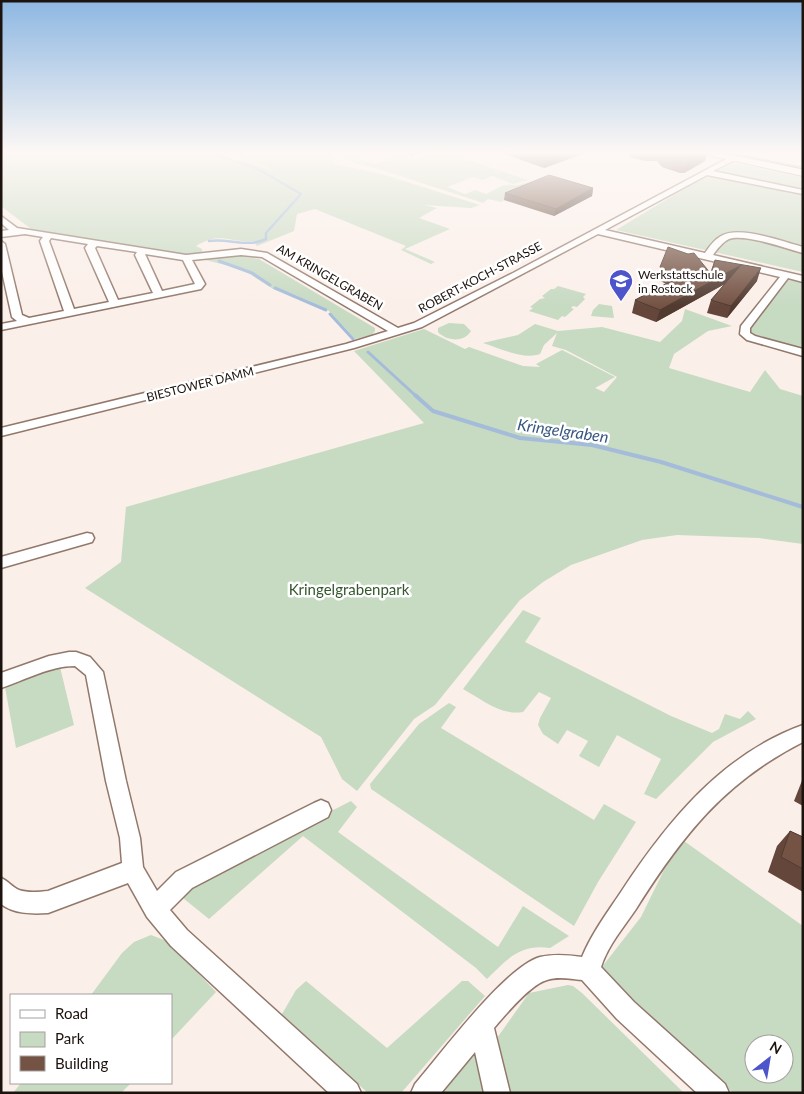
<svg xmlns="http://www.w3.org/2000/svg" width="804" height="1094" font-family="Lato,sans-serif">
<rect width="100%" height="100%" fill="#fbefe9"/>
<path fill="#c7dac2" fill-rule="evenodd" d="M1,153H210L234,160L245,161L283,174L229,153H329L335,156L334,164L382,174L480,205L471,208L424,205L437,208L419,218L450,229L405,249L435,262L431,264L401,250L406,246L315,209L297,214L294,231L257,246L253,241C228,243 222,231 196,246L202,249V254L191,255L31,229L1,206Z
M352,153H375L359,158L375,164L392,159L387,156L394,154L413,159L430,155H454L528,180L513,184L492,176L483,180L473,177L447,187L465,194L475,190L486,194L504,185H518L540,179L501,202L488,199L483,203L385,171L355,163L344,157Z
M734,163L803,177V191L716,172Z
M714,177L803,195V272L616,230L702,178Z
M232,255L259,259L375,328V331L372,335L355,339L327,309L293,294L273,289L242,269L205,260Z
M788,280L803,281V350L757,337L749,331Z
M558,286L586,294L583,297L585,299L577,307L573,306L571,308L574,309L565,317L562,316L558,320L529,311L533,308L530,307L540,299L545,298L542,296L551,289H554Z
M599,304L612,306L614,318L591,316L593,310Z
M685,309L732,326L708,331L674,354L669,368L750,392L765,370L780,389L803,396V544L759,538L677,535L642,540L571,565L543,582L520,600L435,705L414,719L357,791L342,779L321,737L85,588L121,562L126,507L424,423L354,351L424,329L465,349L469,347L523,366L540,367L536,364L562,350L615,377L595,388L604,392L617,377L566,350L552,346L557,333L544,345L540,354C523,360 499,348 483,343L518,335L535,324L558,331L602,327L660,342L682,321Z
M449,323L464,324L471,331C464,343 446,341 438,332V328Z
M523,610L541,618L525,642L671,716L712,733L719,729L725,714L740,719L748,711L756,719L713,742L656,799L644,794L661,759L617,735L599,767L579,756L588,741L567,730L558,744L543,734L538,725L540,718L551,698L539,692L523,712C501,716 481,699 463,689Z
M60,667L74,725L16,748L5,687Z
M449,703L456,707L441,728L594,820L604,804L636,822L598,882L574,926L371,789L370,784L419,724Z
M351,801L357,807L338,832L498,947L523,906L569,936L550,948C520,944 507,959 487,979L476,968L303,836L209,919L178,894L190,883Z
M684,841L803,926V1093H733L598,972L641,917L664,870ZM754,1044H784V1074H754Z
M151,935L172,943L179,953L216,992L171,1040V995H91L122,953L134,942Z
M306,981L387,1048L462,981H468L485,996L401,1093H368L282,1014L296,990Z
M568,985L573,986L582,993L684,1093H509L497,1038L529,993Z
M476,1051L488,1093H435Z
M21,1083H131L121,1093H13Z"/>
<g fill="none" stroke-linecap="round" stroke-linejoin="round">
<path stroke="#a4bcda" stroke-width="2.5" d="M209,241C229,238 247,248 266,239V233L301,194L258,169L212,153"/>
<path stroke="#a4bcda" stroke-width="3" d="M219,261L252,273L270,285
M275,288L326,310
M330,314L353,339
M368,352L416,396"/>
<path stroke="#a4bcda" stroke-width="4" d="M415,395L433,411L520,438L592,445L661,462L803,507"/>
<g stroke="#92786b" stroke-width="3">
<path id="minor" d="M732,156L736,158L735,160L713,171L803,190V194L707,175L605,230L705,253C709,247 714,240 721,236C740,225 783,242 803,247V253C787,249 744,233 729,239C723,242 717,249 713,255L803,276V282L788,278L750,328V333L755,336L803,349V356L747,340L740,334L741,326L780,277L598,234L422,327L354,348L1,436V428L346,344L388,331L262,257L241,255L192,260L205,284L201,289L1,330V324L17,321L12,317L1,267V241L5,244L22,315L29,318L64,311L40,241L43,237L25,234L1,237V231L9,230L1,223V216L17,228L186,255L241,249L267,253L398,328L414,323L513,273ZM51,238L88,244L85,248L109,302L74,309L49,241ZM97,246L137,252L135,255L153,293L118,300L95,248ZM145,254L183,260L195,284L162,291Z
M87,533L92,534L94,538L92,542L1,568V557Z
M69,652H76L90,657L103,672L126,781L140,838L143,867L157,891L176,872L314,803L321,800L328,803L331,810L328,817L192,888L170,910L187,930L357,1084L361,1093H329L171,946L147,917L128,883L48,913C32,914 14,914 1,904V878C8,881 12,887 19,890C27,893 39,892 48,891L122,863L120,838L106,781L86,675L75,666C50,666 25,680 1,688V673L49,656Z
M803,725V742C724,782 682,836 636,909C624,927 608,945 601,967L634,1002L725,1084L729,1093H697L617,1019L582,980C571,979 558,976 547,980C531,984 505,1015 494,1028L510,1093H484L475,1052L441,1093H411L415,1084C441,1054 505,967 540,957C554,954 568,955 582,957C592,933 607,913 621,892C667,822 722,754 803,725Z"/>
</g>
<g stroke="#92786b" stroke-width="2">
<path id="primary" d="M706,153H729L803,168V176L712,156Z"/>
</g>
<use href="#minor" fill="#fff" fill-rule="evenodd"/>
<use href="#primary" fill="#fff" fill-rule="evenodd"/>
<path stroke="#544a45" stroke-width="1" d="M726,153L803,169"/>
</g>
<path fill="#64473a" d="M405,153H422L412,156Z
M502,153H585L544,168Z
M627,153H707L705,161L684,173H680L662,167L657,161H645L630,157Z
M593,188L592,196L554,216L504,200L505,193Z
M715,260L757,281L727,318L707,313L711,300L725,284L656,322L632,313L635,300L666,284L657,279L660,267L710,273Z
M803,778V806L794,801Z
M790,831L803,837V892L768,872L777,846Z"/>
<path fill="#513a30" d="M413,153H422L412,156Z
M546,153H585L544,168Z
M689,153H707L705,161L684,173Z
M593,188L592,196L554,216L556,209Z
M741,265L737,277L656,322L660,310Z
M761,268L757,281L727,318L731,306Z"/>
<path fill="#745344" stroke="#513a30" d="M549,175L593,188L556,209L505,193Z
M668,247L688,254L694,253L711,274L715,260L761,268L731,306L711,300L741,265L660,310L635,300L679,277L660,267Z
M790,831L803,837V869L781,857Z"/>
<linearGradient id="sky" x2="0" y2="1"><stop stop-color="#8db7e2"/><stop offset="0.5" stop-color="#fdf8f5"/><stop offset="1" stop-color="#fdf8f5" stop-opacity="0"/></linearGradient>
<rect width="804" height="306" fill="url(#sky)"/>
<defs>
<g id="school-pin" transform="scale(1.25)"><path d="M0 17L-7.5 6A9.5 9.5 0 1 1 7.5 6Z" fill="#4e54ca" stroke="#fff"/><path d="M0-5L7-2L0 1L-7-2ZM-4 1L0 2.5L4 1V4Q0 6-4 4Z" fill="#fff"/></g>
</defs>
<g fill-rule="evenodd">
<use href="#school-pin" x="621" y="281"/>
</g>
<g text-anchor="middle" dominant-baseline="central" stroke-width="5" stroke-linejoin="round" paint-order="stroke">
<g font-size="12" fill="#1c120e" stroke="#fff" text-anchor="start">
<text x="638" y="274">Werkstattschule<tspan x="638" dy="14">in Rostock</tspan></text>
</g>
<g font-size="12" fill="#1c120e" stroke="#fff">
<text transform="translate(330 277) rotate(30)">AM KRINGELGRABEN</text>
<text transform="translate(480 277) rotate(-28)">ROBERT-KOCH-STRASSE</text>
<text transform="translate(200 384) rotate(-14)">BIESTOWER DAMM</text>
</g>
<g font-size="15" fill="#34572c" stroke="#fff">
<text x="349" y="589">Kringelgrabenpark</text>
</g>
<g font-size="16" font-style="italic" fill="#355781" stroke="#fff">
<text transform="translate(563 430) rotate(8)">Kringelgraben</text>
</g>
</g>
<rect width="804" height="1094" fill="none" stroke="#1c120e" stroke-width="5"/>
<rect x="10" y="994" width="162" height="90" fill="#ffffff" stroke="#a4a09f"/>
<rect x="20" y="1010" width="25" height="8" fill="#ffffff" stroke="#a4a09f"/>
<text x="55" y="1019" font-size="15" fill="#1c120e">Road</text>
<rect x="20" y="1032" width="25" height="15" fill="#c7dac2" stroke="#a4a09f"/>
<text x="55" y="1044" font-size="15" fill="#1c120e">Park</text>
<rect x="20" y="1056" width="25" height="15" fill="#745344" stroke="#a4a09f"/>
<text x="55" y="1069" font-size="15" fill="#1c120e">Building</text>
<g transform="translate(769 1059) rotate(31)"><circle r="24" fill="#ffffff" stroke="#a4a09f"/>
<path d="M0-4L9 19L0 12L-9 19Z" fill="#4e54ca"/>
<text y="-8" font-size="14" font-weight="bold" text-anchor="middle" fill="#1c120e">N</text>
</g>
</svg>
